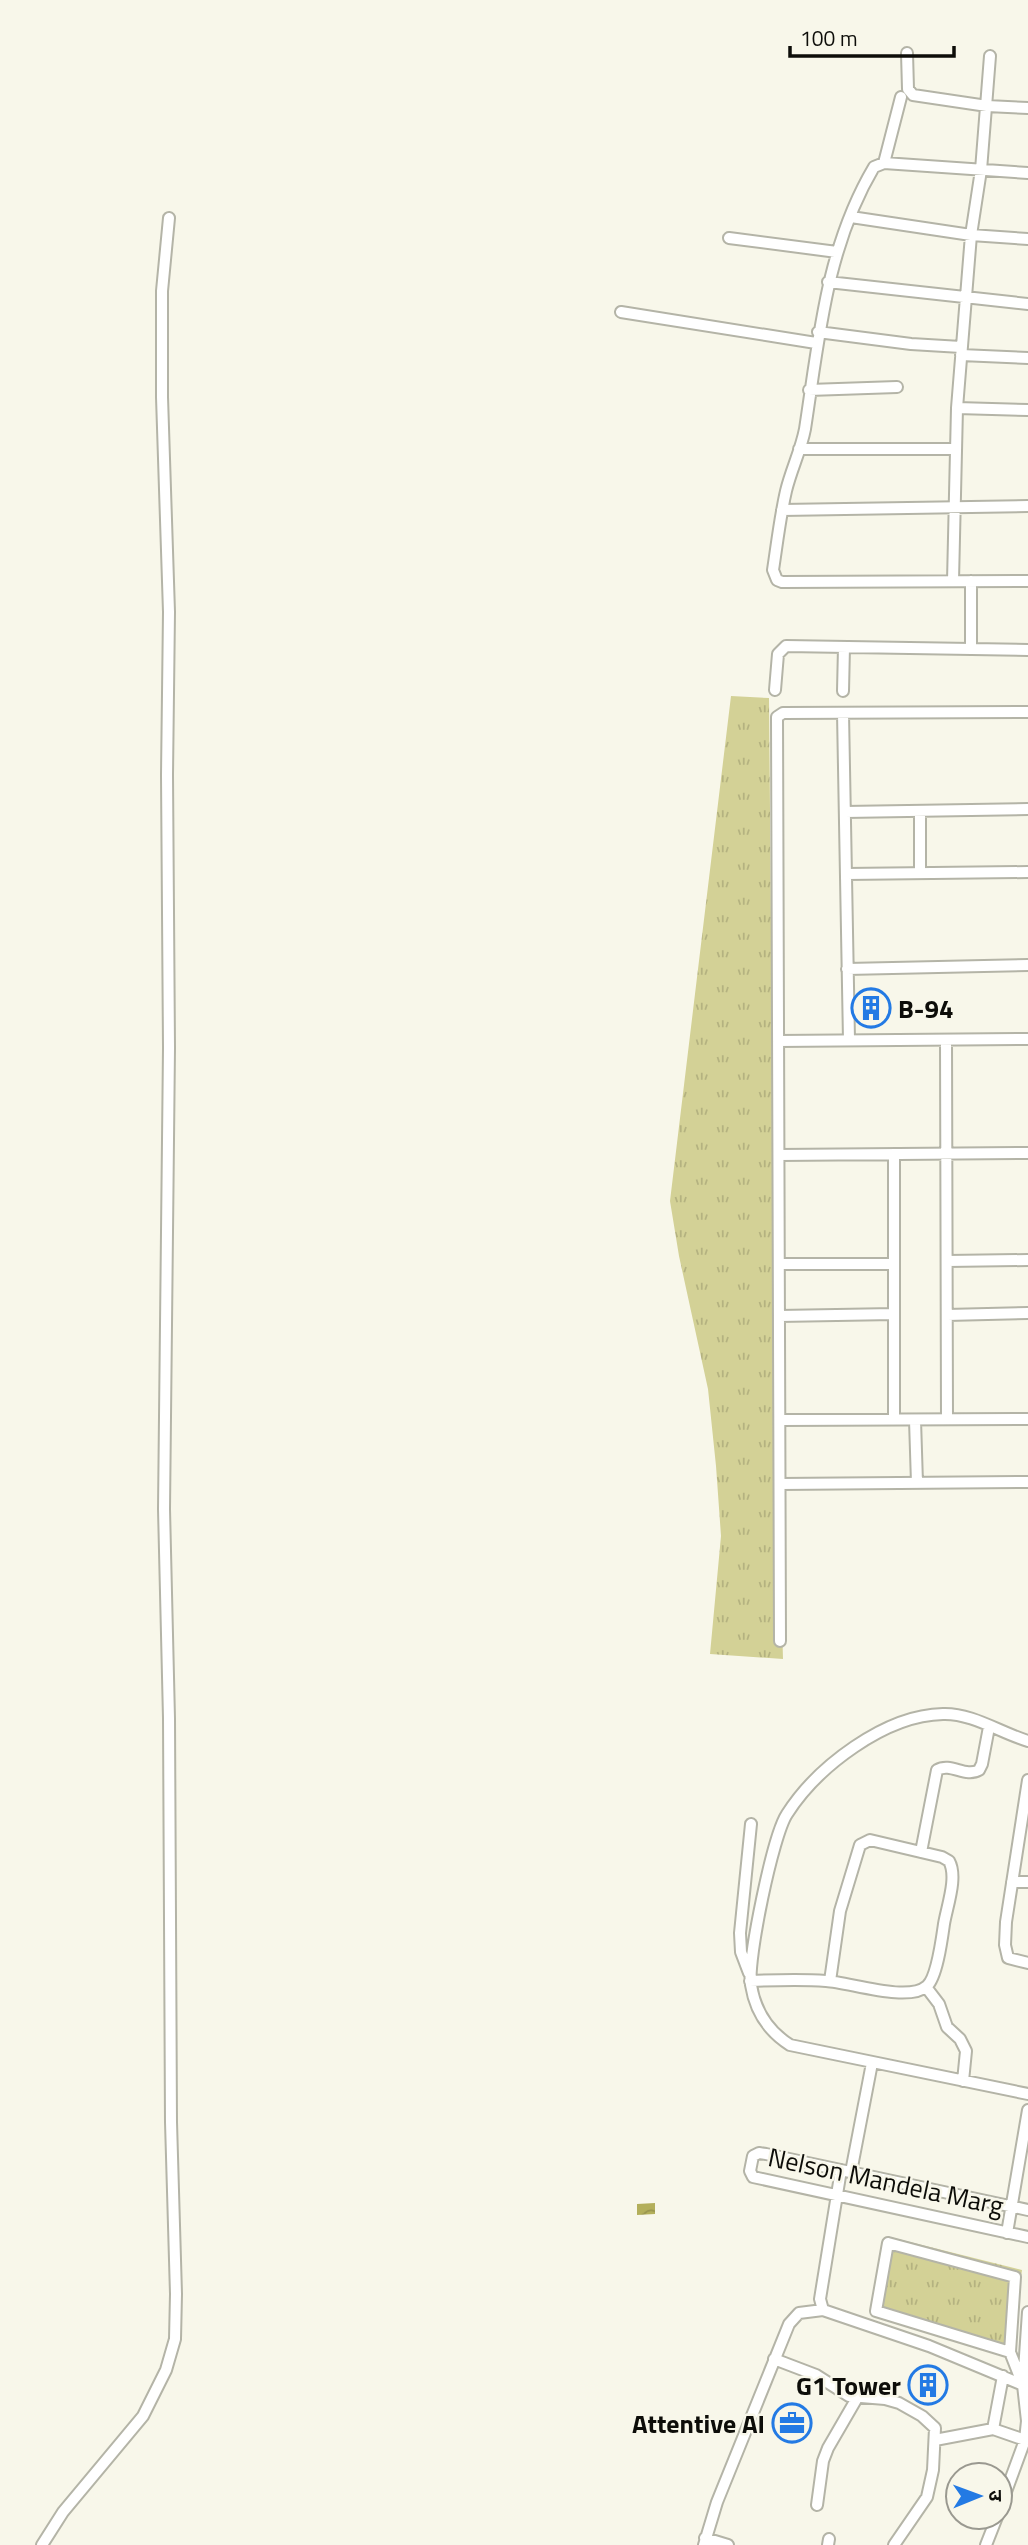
<svg xmlns="http://www.w3.org/2000/svg" width="1028" height="2545" font-family="'Titillium Web','Noto Sans Devanagari',sans-serif">
<defs>
<pattern id="grass-tufts" width="24" height="20" patternUnits="userSpaceOnUse" patternTransform="scale(1.75)"><rect width="24" height="20" fill="#d3d196"/><path d="M3 7l-1-3M5 7V3M7 7l1-3M15 17l-1-3M17 17v-4M19 17l1-3" fill="none" stroke="#b4b280"/></pattern>
<pattern id="water-waves" width="16" height="10" patternUnits="userSpaceOnUse" patternTransform="scale(1.75)"><rect width="16" height="10" fill="#b3af5b"/><path d="M0 5q4-4 8 0t8 0" fill="none" stroke="#99954e"/></pattern>
</defs>
<rect width="100%" height="100%" fill="#f8f7ea"/>
<path fill="url(#grass-tufts)" d="M731,696L769,698L775,1363L783,1659L710,1654L721,1536L716,1466L708,1389L679,1256L670,1201Z
M890,2237L1022,2270L1009,2358L874,2314Z"/>
<path fill="url(#water-waves)" d="M655,2203V2214L637,2215V2204Z"/>
<g fill="none" stroke-linecap="round" stroke-linejoin="round">
<g stroke="#b4b4a7" stroke-width="14">
<path id="street" d="M907,53L908,89L913,95L987,106L1028,108
M884,163L901,97
M1028,173L884,163L874,167C826,248 819,339 805,429C801,450 791,470 786,491C780,517 777,544 773,570L777,580L782,582L1028,581
M851,217L971,235L1028,239
M729,238L837,252
M828,282L1028,304
M621,312L816,343
M818,332L911,344L961,347
M961,355L1028,358
M809,390L897,387
M957,408L1028,410
M799,449H955
M782,510L1028,506
M953,581L957,408L971,235L981,170L990,56
M971,581V649
M775,690L778,654L786,646L1028,650
M843,691L844,647
M843,713L849,1040
M845,812L1028,809
M920,873V811
M846,874L1028,872
M847,969L1028,965
M946,1040L947,1419
M778,1041L1028,1039
M894,1154V1420
M779,1155L1028,1153
M947,1261L1028,1260
M779,1264H894
M947,1315L1028,1313
M779,1316L894,1314
M780,1420L1028,1419
M915,1420L917,1483
M780,1484L1028,1482
M780,1641L777,717L783,713L1028,712
M1028,1741C1001,1733 972,1713 943,1714C885,1715 817,1767 787,1814C773,1835 747,1960 751,1985C755,2010 768,2031 790,2045L1028,2094
M1028,1780L1006,1922L1005,1945L1008,1958L1028,1963
M921,1852L937,1770C951,1762 965,1778 979,1770L982,1764L989,1727
M1012,1882H1028
M749,1973L741,1952L740,1933L751,1824
M750,1981C775,1980 801,1979 826,1981C849,1982 908,2003 927,1986C937,1977 942,1938 944,1924C947,1906 958,1877 949,1861L942,1857L870,1840L860,1845L840,1911L830,1981
M926,1987L939,2004L947,2027L960,2039L966,2051L963,2081
M851,2172L872,2063
M1028,2210L766,2154L759,2153L753,2156L750,2171L753,2177L1028,2237
M1007,2233L1028,2110
M823,2310L820,2299L841,2170
M1010,2352L876,2311L888,2243L1015,2277L1010,2352L1023,2385
M774,2359L816,2375L849,2396L885,2399L899,2403L922,2416L935,2428L933,2470L927,2497L894,2545
M993,2429L1025,2440
M935,2440L993,2429L1003,2376
M817,2505L823,2461L828,2448L857,2398
M1000,2508L1025,2440L1027,2421L1023,2385L1028,2312
M705,2538L728,2545
M42,2545L63,2512L143,2416L166,2370L175,2339L176,2294L171,2122L169,1718L164,1509L169,1048L167,775L169,612L162,397V291L169,218
M704,2545L717,2502L789,2324L799,2313L823,2310L929,2346L1023,2385
M828,2545L829,2539
M986,2545L997,2517"/>
</g>
<use href="#street" stroke="#fff" stroke-width="10"/>
</g>
<defs>
<g id="building-ring" transform="scale(2.0125)"><circle r="9.5" fill="#f8f7ea" stroke="#237ae4" stroke-width="1.5"/><path d="M-4-6H4V6H1V3H-1V6H-4ZM-2.5-4.3h1.7v1.8h-1.7ZM.8-4.3h1.7v1.8H.8ZM-2.5-1h1.7V.8h-1.7ZM.8-1h1.7V.8H.8Z" fill="#237ae4"/></g>
<g id="office-ring" transform="scale(2.0125)"><circle r="9.5" fill="#f8f7ea" stroke="#237ae4" stroke-width="1.5"/><path d="M-6-3h4V-5.5h4V-3h4V5H-6ZM-1-4.5V-3h2v-1.5ZM-6 0V1H6V0Z" fill="#237ae4"/></g>
</defs>
<g fill-rule="evenodd">
<use href="#building-ring" x="871" y="1008"/>
<use href="#building-ring" x="928" y="2385"/>
<use href="#office-ring" x="792" y="2423"/>
</g>
<g text-anchor="middle" dominant-baseline="central" stroke-width="5" stroke-linejoin="round" paint-order="stroke">
<g font-size="26" font-weight="bold" fill="#0d0d09" stroke="#f8f7ea" text-anchor="end">
<text x="898" y="1008" text-anchor="start">B-94</text>
<text x="901" y="2385">G1 Tower</text>
<text x="765" y="2423">Attentive AI</text>
</g>
<g font-size="26" fill="#0d0d09" stroke="#f8f7ea">
<text transform="translate(886 2181) rotate(12)">Nelson Mandela Marg</text>
</g>
</g>
<g transform="translate(979 2496) rotate(89)"><circle r="33" fill="#f8f7ea" stroke="#9a9990" stroke-width="2"/>
<path d="M0-5L12 26L0 18L-12 26Z" fill="#237ae4"/>
<text y="-10" font-size="19" font-weight="bold" text-anchor="middle" fill="#0d0d09">उ</text>
</g>
<path d="M790 46v10h164v-10" fill="none" stroke="#0d0d09" stroke-width="3.5"/>
<text x="800" y="46" font-size="21" fill="#0d0d09" stroke="#f8f7ea" stroke-width="5" paint-order="stroke">100 m</text>
</svg>
